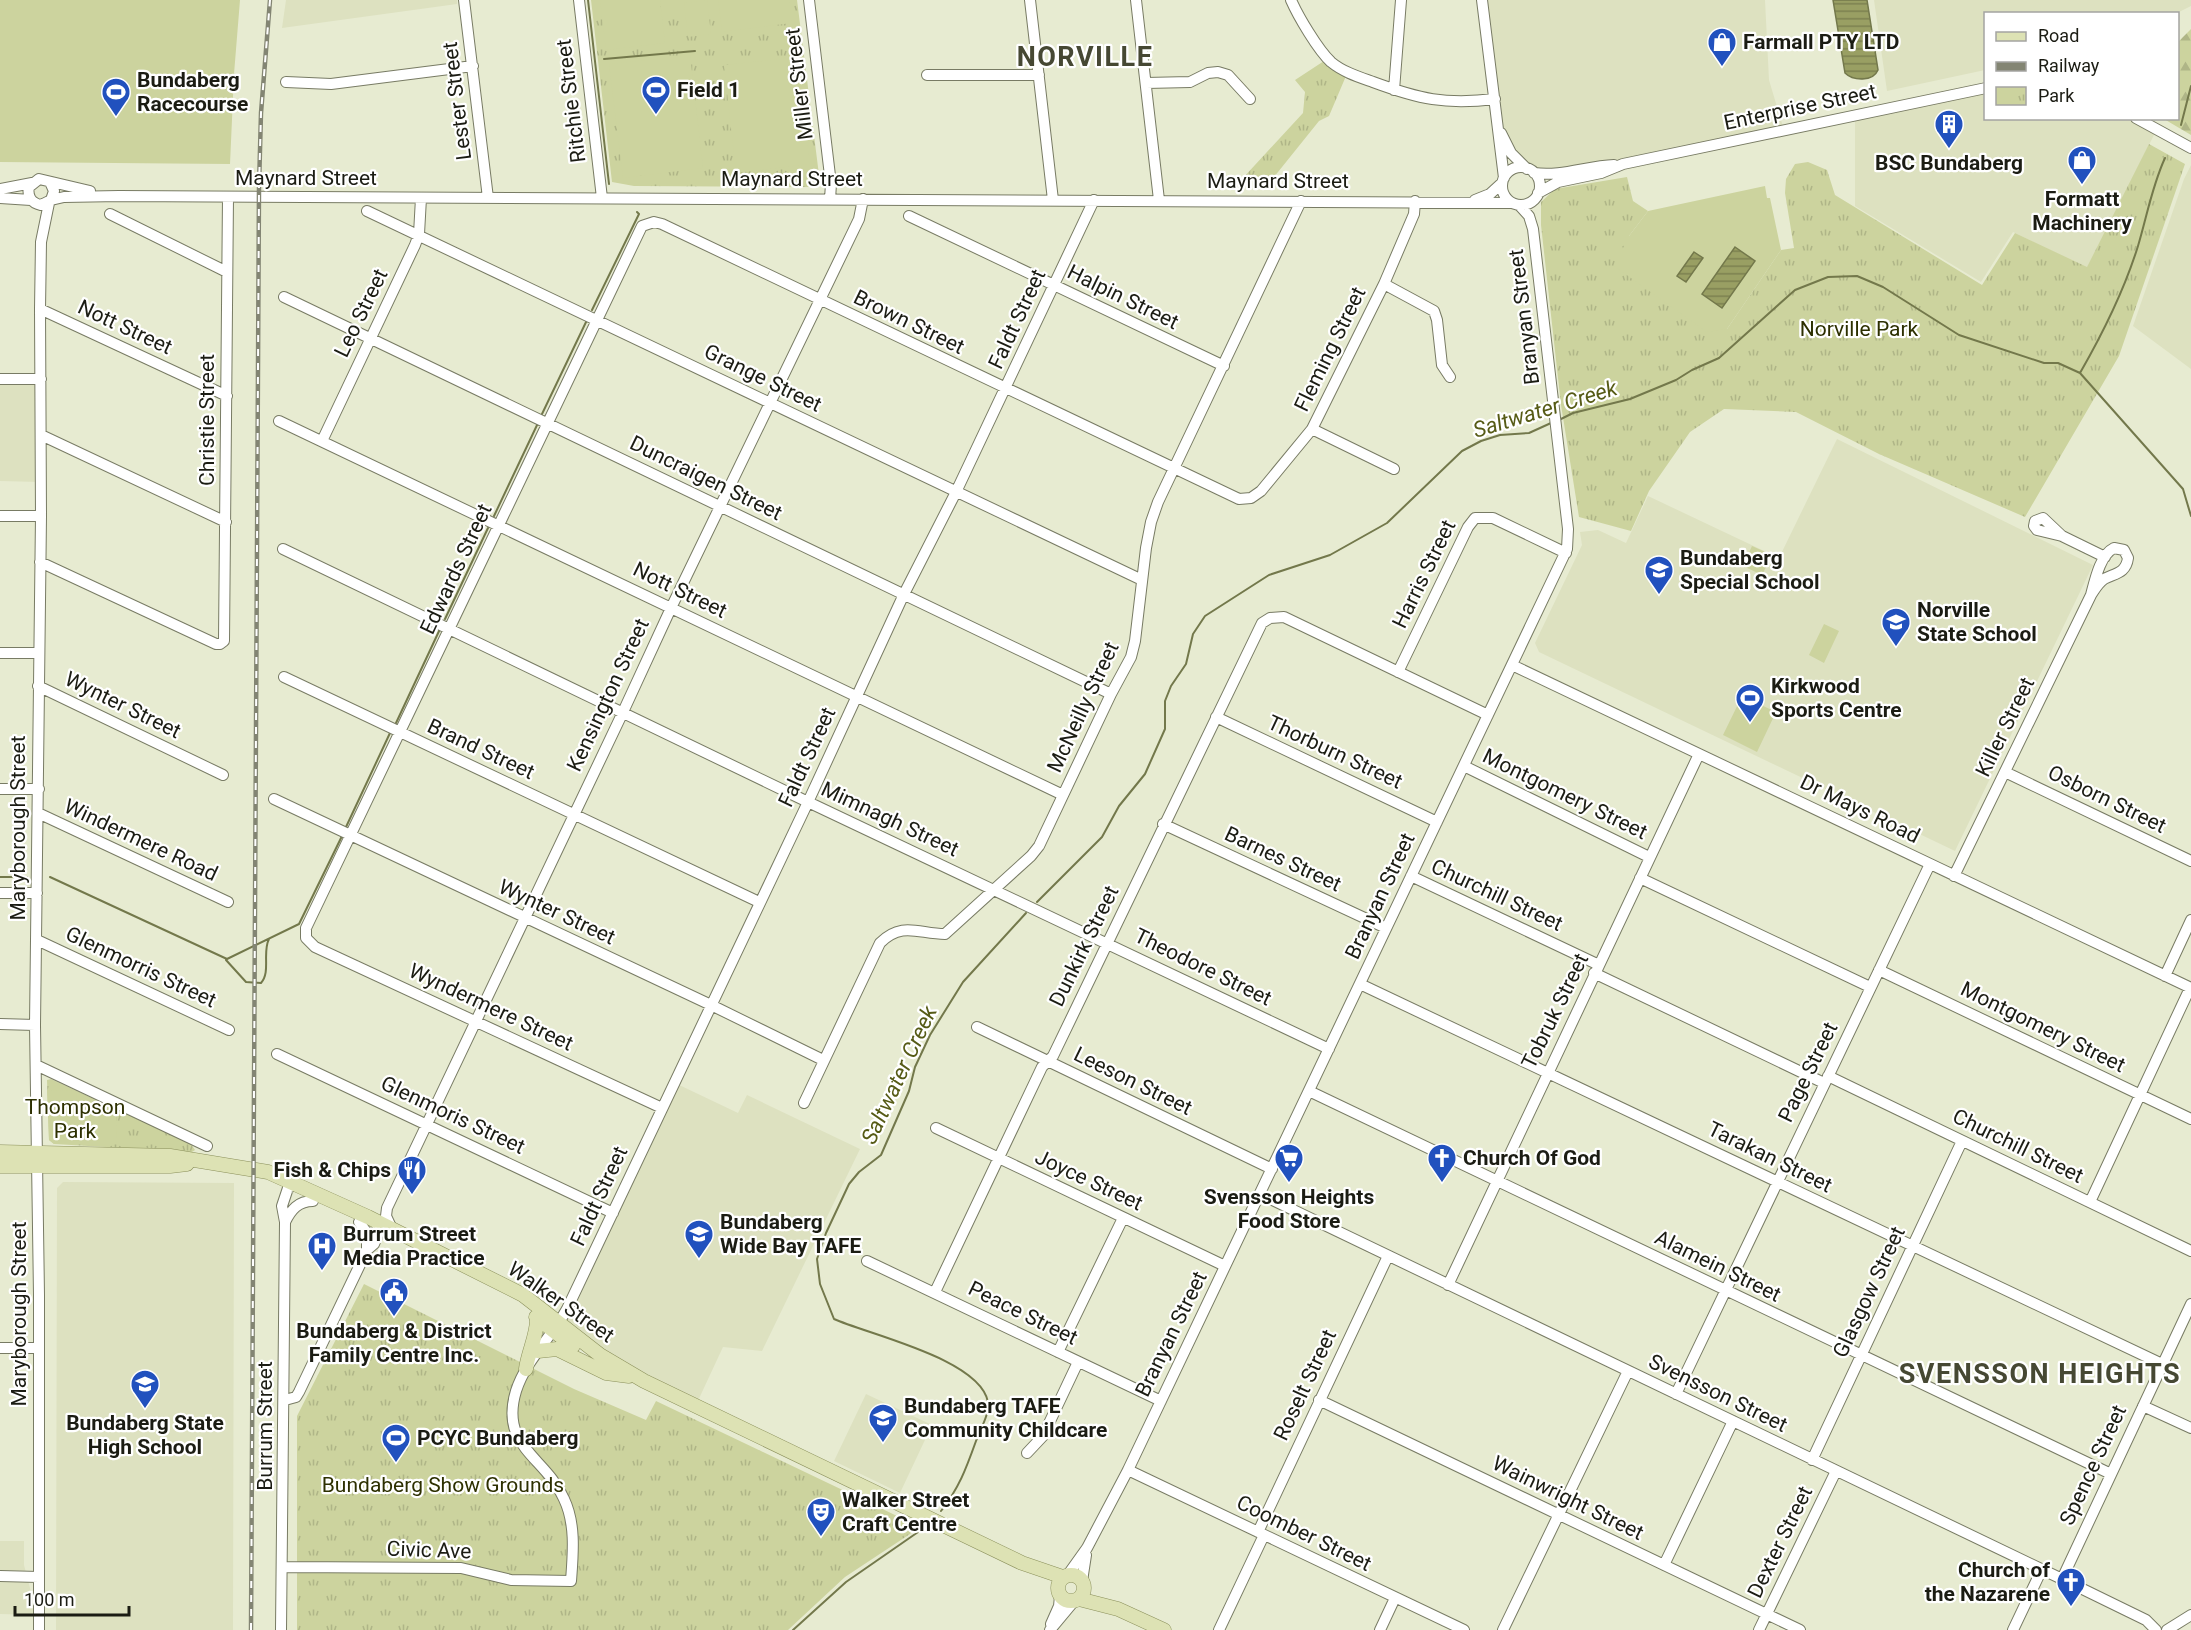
<svg xmlns="http://www.w3.org/2000/svg" width="2191" height="1630" font-family="Roboto,sans-serif">
<defs>
<pattern id="forest-firs" width="22" height="20" patternUnits="userSpaceOnUse" patternTransform="scale(1.5)"><rect width="22" height="20" fill="#ccd39e"/><path d="M5 1l3.5 6h-7zM16 11l3.5 6h-7z" fill="#afb587"/></pattern>
<pattern id="park-tufts" width="24" height="20" patternUnits="userSpaceOnUse" patternTransform="scale(1.5)"><rect width="24" height="20" fill="#ccd39e"/><path d="M3 7l-1-3M5 7V3M7 7l1-3M15 17l-1-3M17 17v-4M19 17l1-3" fill="none" stroke="#afb587"/></pattern>
<pattern id="water-rules" width="6" height="5" patternUnits="userSpaceOnUse" patternTransform="scale(1.5)"><rect width="6" height="5" fill="#999f63"/><path d="M0 2.5h6" fill="none" stroke="#7c8150"/></pattern>
</defs>
<rect width="100%" height="100%" fill="#e7ebd1"/>
<path fill="#dde1c0" d="M286,0H457V4L282,28Z
M1483,0H1765L1769,80L1784,130L1555,179L1532,176L1515,165L1502,144Z
M1874,0H2191V6L2175,14H1986L1985,70L1887,91Z
M1985,87L1986,118L2138,119L2157,129L2087,268L2013,232L1981,282L1855,206V115Z
M2191,165V369L2133,326L2184,179Z
M0,380H40V482L0,481Z
M1837,439L2093,565L1955,851L1539,652L1535,643L1582,545L1580,532L1598,530L1626,543L1648,496L1779,558Z
M675,1083L738,1113L747,1095L860,1149L762,1351L723,1347L696,1405L644,1380L560,1322Z
M63,1182L234,1183L233,1630H56L57,1188Z
M866,1394L932,1425L900,1493L834,1461Z
M0,1541H24V1565L37,1615L0,1614Z"/>
<path fill="url(#forest-firs)" d="M2191,29V135L2164,119L2178,118V42Z"/>
<path fill="url(#park-tufts)" d="M591,0H797L819,175L814,187L634,186L612,182Z
M1324,61L1346,76L1329,116L1319,121L1274,177L1243,178L1303,113L1305,92L1295,80Z
M2149,144L2185,164L2119,356L2025,517L1879,454L1796,412L1724,409L1690,432L1649,491L1631,531L1579,517L1561,405L1541,225V202L1555,189L1627,177L1633,201L1648,211L1629,236L1727,329L1781,250L1794,248L1785,193L1786,179L1795,164L1808,162L1827,170L1835,195L1982,285L2015,233L2087,267Z
M51,1079L191,1144L195,1150L192,1152L54,1144L49,1140L47,1080Z
M364,1284L574,1389L646,1420L656,1401L918,1526L910,1534L845,1577L788,1630H297V1416Z"/>
<path fill="#ccd39e" d="M0,0H240L234,74L230,164L0,162Z
M600,0H660L665,43L606,50Z
M707,0L711,34L688,37L684,3Z
M718,0H789L792,23L722,32Z
M690,55L703,168L623,178L609,64Z
M798,57L810,164L736,173L724,65Z
M1765,186L1767,198H1770L1781,250L1727,329L1707,332L1614,266L1629,236L1648,211Z
M1752,546L1772,555L1762,575L1743,566Z
M1824,624L1839,631L1824,663L1809,655Z
M1742,696L1776,712L1757,752L1723,735Z
M47,1090L76,1091L77,1111L116,1112L117,1144H54L49,1140Z"/>
<path fill="url(#water-rules)" stroke="#73784b" stroke-width="1.5" d="M1833,0H1867L1878,70C1873,82 1853,81 1845,73Z
M1735,247L1755,261L1722,308L1702,294Z
M1694,252L1703,258L1686,282L1677,276Z"/>
<g fill="none" stroke-linecap="round" stroke-linejoin="round">
<path stroke="#73784b" stroke-width="2" d="M588,0L609,184
M604,59L695,51
M2181,125L2191,86
M592,310L639,214L637,212
M2080,373C2103,333 2124,291 2138,246C2147,216 2152,186 2165,158
M542,414L587,320
M1559,420L1573,413L1630,399L1676,380L1692,370L1719,358L1795,290L1828,277L1857,276L1883,287L1959,335L2044,363H2058L2080,373L2183,489L2191,516
M494,516L538,423
M445,619L488,528
M396,723L440,629
M346,827L390,733
M0,877H27
M50,877L227,959L299,924L342,836
M1037,902L1102,837L1119,806L1145,774L1165,729V701L1171,686L1186,664L1193,634L1205,616L1269,575L1330,555L1387,523L1462,451L1481,441L1500,435L1529,433L1551,423
M226,960L246,982L261,983C271,972 262,952 269,939
M941,1511C959,1488 966,1469 976,1441C980,1430 990,1413 988,1402C980,1359 870,1335 834,1319L820,1284L817,1259L826,1233L849,1184L859,1172L881,1155L909,1091L915,1067L930,1035L963,982L1026,913
M793,1630L846,1582L921,1530"/>
<g stroke="#787b64" stroke-width="12">
<path id="minor" d="M464,0L488,198
M579,0L602,198
M809,0L831,184L830,199
M1030,0L1053,200
M1136,0L1159,200
M1291,0C1298,16 1318,50 1331,62C1343,72 1359,77 1373,82C1419,99 1445,105 1495,99
M1482,0L1504,178
M927,75H1039
M286,82L331,84L473,66
M1146,83L1190,82L1208,73L1218,72L1228,75L1250,99
M1394,90L1401,0
M2136,118L2191,148
M1501,133L1511,153L1527,169
M1502 186a19 19 0 1 1 38 0a19 19 0 1 1-38 0Z
M1534,173C1561,177 1587,166 1614,165
M50,182L54,191L51,200L41,205C31,203 27,196 29,187L39,179L90,191
M0,189L32,183
M1538,193L1558,182L1601,173L1623,164L1986,88
M0,198L31,200
M51,200L64,197L119,196L1512,203
M1475,200L1490,194L1502,183
M367,211L1142,580
M110,214L227,272
M909,216L1224,366
M1384,284L1434,311L1437,320L1442,365L1450,377
M284,297L1111,694
M40,309L227,396
M0,379H41
M279,421L1063,795
M1312,429L1394,469
M41,435L226,522
M322,441L415,245L419,234L421,198
M0,516H41
M2062,536L2043,518L2035,521L2034,526L2037,530L2062,536L2105,557
M283,549L808,802L1329,1049
M40,562L216,644H220L224,641L228,197
M0,653H38
M1512,665L2191,988
M1398,672L1468,527L1475,518H1493L1566,553
M284,677L759,902
M38,686L223,775
M1216,717L1437,822
M1464,766L1649,857
M2005,772L2191,861
M0,789H39
M274,799L711,1005L823,1060
M38,813L228,902
M1163,824L1386,928
M1411,876L1599,965
M1954,876L2091,595C2095,589 2098,583 2104,579C2116,573 2126,573 2128,558L2124,550L2114,548C2100,555 2095,580 2091,595
M1640,878L1870,987
M0,893H37
M37,940L229,1030
M1879,970L2191,1119
M1594,973L1824,1083
M2165,976L2191,920
M1360,984L2162,1364
M0,1024L35,1025
M977,1027L1272,1169
M277,1054L613,1213
M36,1065L207,1146
M1828,1076L2191,1251
M1309,1091L2111,1474
M804,1103L880,943C902,921 919,934 945,934L1031,856L1039,846L1111,694L1131,657L1135,641L1146,548L1151,522L1158,502L1301,201
M662,1108L315,947L306,938V928L642,226L654,222L662,224L1239,499L1251,498L1261,491L1312,429L1384,284L1414,214L1415,201
M936,1128L1225,1266
M1260,1194L2062,1579L2146,1620L2156,1630
M2090,1202L2190,988
M285,1222C291,1210 298,1201 313,1201
M359,1222L367,1233V1250
M392,1229L386,1216L387,1208L623,712L671,608L859,219L863,199
M867,1261L1161,1401
M1448,1285L1699,754
M935,1292L1042,1067L1053,1056L1262,623L1270,618L1284,617L1488,715
M0,1348H39
M1058,1352L1123,1218
M1676,1394L1930,864
M285,1400L296,1397L299,1392L367,1250L374,1244L379,1232L376,1221
M1319,1400L1800,1630
M2143,1406L2191,1428
M1027,1453L1043,1436L1078,1362
M1812,1460L1962,1141
M1128,1470L1464,1630
M1258,1532L1388,1256
M1664,1565L1733,1421
M283,1567L461,1568L511,1580L571,1581C573,1554 576,1524 564,1499C546,1457 499,1447 516,1391C526,1360 551,1338 567,1309L808,802L904,594L956,492L1094,200
M0,1576L39,1577
M1067,1576L1087,1548L1128,1470L1567,549L1568,529L1533,229L1529,216L1519,205
M2062,1579L2191,1304
M1082,1581L1086,1555
M1051,1624L1059,1606L1060,1596
M39,1630V1295L35,1025L41,516L40,309L41,242L49,203
M281,1630L285,1222L282,1206L288,1188L297,1184
M1050,1630L1075,1600
M1219,1630L1264,1535
M1380,1630L1395,1598
M1503,1630L1628,1371
M1759,1630L1836,1471
M2013,1630L2042,1569
M2167,1630L2191,1615"/>
</g>
<g stroke="#8b905b" stroke-width="15">
<path id="major" d="M0,1152L170,1156L268,1172L368,1217L523,1295L600,1355L644,1381L1022,1563L1063,1577
M0,1166H170L187,1164
M536,1317L573,1346
M538,1351L557,1349L606,1373L629,1376
M526,1369C528,1352 538,1334 537,1317
M1058 1588a13 13 0 1 1 26 0a13 13 0 1 1-26 0Z
M1079,1599L1118,1609L1164,1630"/>
</g>
<use href="#minor" stroke="#fff" stroke-width="10"/>
<use href="#major" stroke="#dde2b4" stroke-width="14"/>
<g stroke="#838573" stroke-width="4.5">
<path id="rail" d="M251,1630L259,187L261,113L270,0"/>
</g>
<use href="#rail" stroke="#fff" stroke-width="2" stroke-dasharray="7" stroke-linecap="butt"/>
</g>
<defs>
<g id="shop-pin" transform="scale(1.5)"><path d="M0 17L-7.5 6A9.5 9.5 0 1 1 7.5 6Z" fill="#2151be" stroke="#fff"/><path d="M-5-2.5h2.3a2.7 3.5 0 0 1 5.4 0H5L5.5 6h-11ZM-1.5-2.5h3a1.5 2.3 0 0 0-3 0Z" fill="#fff"/></g>
<g id="stadium-pin" transform="scale(1.5)"><path d="M0 17L-7.5 6A9.5 9.5 0 1 1 7.5 6Z" fill="#2151be" stroke="#fff"/><path d="M0-5a6.5 5 0 1 0 0 10a6.5 5 0 1 0 0-10ZM-3.5-1.8h7v3.6h-7Z" fill="#fff"/></g>
<g id="building-pin" transform="scale(1.5)"><path d="M0 17L-7.5 6A9.5 9.5 0 1 1 7.5 6Z" fill="#2151be" stroke="#fff"/><path d="M-4-6H4V6H1V3H-1V6H-4ZM-2.5-4.3h1.7v1.8h-1.7ZM.8-4.3h1.7v1.8H.8ZM-2.5-1h1.7V.8h-1.7ZM.8-1h1.7V.8H.8Z" fill="#fff"/></g>
<g id="school-pin" transform="scale(1.5)"><path d="M0 17L-7.5 6A9.5 9.5 0 1 1 7.5 6Z" fill="#2151be" stroke="#fff"/><path d="M0-5L7-2L0 1L-7-2ZM-4 1L0 2.5L4 1V4Q0 6-4 4Z" fill="#fff"/></g>
<g id="supermarket-pin" transform="scale(1.5)"><path d="M0 17L-7.5 6A9.5 9.5 0 1 1 7.5 6Z" fill="#2151be" stroke="#fff"/><path d="M-6-5.5h2.5l.6 2H6L4.5 2H-2.5L-4.4-4H-6ZM-1.5 3.2a1.3 1.3 0 1 0 .1 0ZM3 3.2a1.3 1.3 0 1 0 .1 0Z" fill="#fff"/></g>
<g id="church-pin" transform="scale(1.5)"><path d="M0 17L-7.5 6A9.5 9.5 0 1 1 7.5 6Z" fill="#2151be" stroke="#fff"/><path d="M-1.2-6h2.4v3.5h3.3v2.4h-3.3V6h-2.4V-.1h-3.3v-2.4h3.3Z" fill="#fff"/></g>
<g id="restaurant-pin" transform="scale(1.5)"><path d="M0 17L-7.5 6A9.5 9.5 0 1 1 7.5 6Z" fill="#2151be" stroke="#fff"/><path d="M-5-6h1v4h1v-4h1v4h1v-4h1v5L-1.5 .5V6h-2V.5L-5-1ZM5-6V6H3V1.5H1.5Q1.5-4 5-6Z" fill="#fff"/></g>
<g id="university-pin" transform="scale(1.5)"><path d="M0 17L-7.5 6A9.5 9.5 0 1 1 7.5 6Z" fill="#2151be" stroke="#fff"/><path d="M0-5L7-2L0 1L-7-2ZM-4 1L0 2.5L4 1V4Q0 6-4 4Z" fill="#fff"/></g>
<g id="hospital-pin" transform="scale(1.5)"><path d="M0 17L-7.5 6A9.5 9.5 0 1 1 7.5 6Z" fill="#2151be" stroke="#fff"/><path d="M-5-5h3v3.5h4V-5h3V5h-3V1.5h-4V5h-3Z" fill="#fff"/></g>
<g id="civic-pin" transform="scale(1.5)"><path d="M0 17L-7.5 6A9.5 9.5 0 1 1 7.5 6Z" fill="#2151be" stroke="#fff"/><path d="M-.6-6.5H3V-4.5H.6V-3L4-1V1h2V6H-6V1h2V-1L-.6-3ZM-1.2 2.5V6h2.4V2.5Z" fill="#fff"/></g>
<g id="theatre-pin" transform="scale(1.5)"><path d="M0 17L-7.5 6A9.5 9.5 0 1 1 7.5 6Z" fill="#2151be" stroke="#fff"/><path d="M-5-5.5Q0-4 5-5.5V0Q5 5 0 6Q-5 5-5 0ZM-3.3-2.5H-1v1.5H-3.3ZM1-2.5H3.3v1.5H1ZM-2.8 1Q0 5.5 2.8 1Z" fill="#fff"/></g>
</defs>
<g fill-rule="evenodd">
<use href="#shop-pin" x="1722" y="42"/>
<use href="#stadium-pin" x="656" y="90"/>
<use href="#stadium-pin" x="116" y="92"/>
<use href="#building-pin" x="1949" y="124"/>
<use href="#shop-pin" x="2082" y="160"/>
<use href="#school-pin" x="1659" y="570"/>
<use href="#school-pin" x="1896" y="622"/>
<use href="#stadium-pin" x="1750" y="698"/>
<use href="#supermarket-pin" x="1289" y="1158"/>
<use href="#church-pin" x="1442" y="1158"/>
<use href="#restaurant-pin" x="412" y="1170"/>
<use href="#university-pin" x="699" y="1234"/>
<use href="#hospital-pin" x="322" y="1246"/>
<use href="#civic-pin" x="394" y="1292"/>
<use href="#school-pin" x="145" y="1384"/>
<use href="#school-pin" x="883" y="1418"/>
<use href="#stadium-pin" x="396" y="1438"/>
<use href="#theatre-pin" x="821" y="1512"/>
<use href="#church-pin" x="2071" y="1582"/>
</g>
<g text-anchor="middle" dominant-baseline="central" stroke-width="4.5" stroke-linejoin="round" paint-order="stroke">
<g font-size="21" font-weight="bold" fill="#1b1c13" stroke="#fff" text-anchor="start">
<text x="1743" y="42">Farmall PTY LTD</text>
<text x="137" y="80">Bundaberg<tspan x="137" dy="24">Racecourse</tspan></text>
<text x="677" y="90">Field 1</text>
<text x="1949" y="163" text-anchor="middle">BSC Bundaberg</text>
<text x="2082" y="199" text-anchor="middle">Formatt<tspan x="2082" dy="24">Machinery</tspan></text>
<text x="1680" y="558">Bundaberg<tspan x="1680" dy="24">Special School</tspan></text>
<text x="1917" y="610">Norville<tspan x="1917" dy="24">State School</tspan></text>
<text x="1771" y="686">Kirkwood<tspan x="1771" dy="24">Sports Centre</tspan></text>
<text x="1463" y="1158">Church Of God</text>
<text x="391" y="1170" text-anchor="end">Fish &amp; Chips</text>
<text x="1289" y="1197" text-anchor="middle">Svensson Heights<tspan x="1289" dy="24">Food Store</tspan></text>
<text x="720" y="1222">Bundaberg<tspan x="720" dy="24">Wide Bay TAFE</tspan></text>
<text x="343" y="1234">Burrum Street<tspan x="343" dy="24">Media Practice</tspan></text>
<text x="394" y="1331" text-anchor="middle">Bundaberg &amp; District<tspan x="394" dy="24">Family Centre Inc.</tspan></text>
<text x="904" y="1406">Bundaberg TAFE<tspan x="904" dy="24">Community Childcare</tspan></text>
<text x="145" y="1423" text-anchor="middle">Bundaberg State<tspan x="145" dy="24">High School</tspan></text>
<text x="417" y="1438">PCYC Bundaberg</text>
<text x="842" y="1500">Walker Street<tspan x="842" dy="24">Craft Centre</tspan></text>
<text x="2050" y="1570" text-anchor="end">Church of<tspan x="2050" dy="24">the Nazarene</tspan></text>
</g>
<g font-size="21" fill="#1b1c13" stroke="#fff">
<text transform="translate(799 84) rotate(-97)">Miller Street</text>
<text transform="translate(457 101) rotate(-97)">Lester Street</text>
<text transform="translate(571 101) rotate(-97)">Ritchie Street</text>
<text transform="translate(1800 107) rotate(-12)">Enterprise Street</text>
<text x="306" y="178">Maynard Street</text>
<text x="792" y="179">Maynard Street</text>
<text x="1278" y="181">Maynard Street</text>
<text transform="translate(1123 297) rotate(26)">Halpin Street</text>
<text transform="translate(361 313) rotate(-64)">Leo Street</text>
<text transform="translate(1524 317) rotate(-97)">Branyan Street</text>
<text transform="translate(1017 319) rotate(-65)">Faldt Street</text>
<text transform="translate(909 322) rotate(26)">Brown Street</text>
<text transform="translate(125 327) rotate(25)">Nott Street</text>
<text transform="translate(1330 349) rotate(-64)">Fleming Street</text>
<text transform="translate(763 378) rotate(26)">Grange Street</text>
<text transform="translate(207 420) rotate(-90)">Christie Street</text>
<text transform="translate(706 478) rotate(26)">Duncraigen Street</text>
<text transform="translate(456 569) rotate(-65)">Edwards Street</text>
<text transform="translate(1424 574) rotate(-64)">Harris Street</text>
<text transform="translate(680 590) rotate(26)">Nott Street</text>
<text transform="translate(608 695) rotate(-65)">Kensington Street</text>
<text transform="translate(123 705) rotate(26)">Wynter Street</text>
<text transform="translate(1083 707) rotate(-65)">McNeilly Street</text>
<text transform="translate(2005 727) rotate(-64)">Killer Street</text>
<text transform="translate(481 749) rotate(25)">Brand Street</text>
<text transform="translate(1335 752) rotate(25)">Thorburn Street</text>
<text transform="translate(807 757) rotate(-65)">Faldt Street</text>
<text transform="translate(1565 794) rotate(26)">Montgomery Street</text>
<text transform="translate(2107 799) rotate(26)">Osborn Street</text>
<text transform="translate(1860 809) rotate(26)">Dr Mays Road</text>
<text transform="translate(890 819) rotate(25)">Mimnagh Street</text>
<text transform="translate(18 828) rotate(-90)">Maryborough Street</text>
<text transform="translate(141 840) rotate(25)">Windermere Road</text>
<text transform="translate(1283 859) rotate(25)">Barnes Street</text>
<text transform="translate(1497 895) rotate(25)">Churchill Street</text>
<text transform="translate(1380 896) rotate(-65)">Branyan Street</text>
<text transform="translate(557 912) rotate(25)">Wynter Street</text>
<text transform="translate(1084 946) rotate(-64)">Dunkirk Street</text>
<text transform="translate(141 967) rotate(25)">Glenmorris Street</text>
<text transform="translate(1203 967) rotate(26)">Theodore Street</text>
<text transform="translate(491 1007) rotate(25)">Wyndermere Street</text>
<text transform="translate(1555 1011) rotate(-64)">Tobruk Street</text>
<text transform="translate(2043 1027) rotate(26)">Montgomery Street</text>
<text transform="translate(1808 1072) rotate(-64)">Page Street</text>
<text transform="translate(1133 1081) rotate(26)">Leeson Street</text>
<text transform="translate(453 1115) rotate(25)">Glenmoris Street</text>
<text transform="translate(2018 1146) rotate(26)">Churchill Street</text>
<text transform="translate(1770 1157) rotate(26)">Tarakan Street</text>
<text transform="translate(1089 1180) rotate(25)">Joyce Street</text>
<text transform="translate(599 1196) rotate(-65)">Faldt Street</text>
<text transform="translate(1718 1266) rotate(26)">Alamein Street</text>
<text transform="translate(1869 1292) rotate(-65)">Glasgow Street</text>
<text transform="translate(561 1302) rotate(35)">Walker Street</text>
<text transform="translate(1023 1313) rotate(26)">Peace Street</text>
<text transform="translate(19 1314) rotate(-90)">Maryborough Street</text>
<text transform="translate(1171 1334) rotate(-64)">Branyan Street</text>
<text transform="translate(1305 1385) rotate(-65)">Roselt Street</text>
<text transform="translate(1718 1393) rotate(26)">Svensson Street</text>
<text transform="translate(265 1426) rotate(-90)">Burrum Street</text>
<text transform="translate(2093 1465) rotate(-65)">Spence Street</text>
<text transform="translate(1568 1498) rotate(26)">Wainwright Street</text>
<text transform="translate(1304 1533) rotate(26)">Coomber Street</text>
<text transform="translate(1780 1542) rotate(-64)">Dexter Street</text>
<text transform="translate(429 1550) rotate(2)">Civic Ave</text>
</g>
<g font-size="21" fill="#2d3000" stroke="#fff">
<text x="1859" y="329">Norville Park</text>
<text x="75" y="1107">Thompson<tspan x="75" dy="24">Park</tspan></text>
<text x="443" y="1485">Bundaberg Show Grounds</text>
</g>
<g font-size="22" font-style="italic" fill="#565b16" stroke="#fff">
<text transform="translate(1545 409) rotate(-17)">Saltwater Creek</text>
<text transform="translate(899 1075) rotate(-65)">Saltwater Creek</text>
</g>
<g font-size="27" font-weight="bold" letter-spacing="1.5" fill="#464833" stroke="#fff">
<text x="1085" y="57">NORVILLE</text>
<text x="2040" y="1374">SVENSSON HEIGHTS</text>
</g>
</g>
<rect x="1984" y="12" width="195" height="108" fill="#ffffff" stroke="#a4a4a1" stroke-width="1.5"/>
<rect x="1996" y="32" width="30" height="9" fill="#dde2b4" stroke="#a4a4a1" stroke-width="1.5"/>
<text x="2038" y="42" font-size="18" fill="#1b1c13">Road</text>
<rect x="1996" y="62" width="30" height="9" fill="#838573" stroke="#a4a4a1" stroke-width="1.5"/>
<text x="2038" y="72" font-size="18" fill="#1b1c13">Railway</text>
<rect x="1996" y="87" width="30" height="18" fill="url(#park-tufts)" stroke="#a4a4a1" stroke-width="1.5"/>
<text x="2038" y="102" font-size="18" fill="#1b1c13">Park</text>
<path d="M15 1606v9h114v-9" fill="none" stroke="#1b1c13" stroke-width="3"/>
<text x="24" y="1606" font-size="18" fill="#1b1c13" stroke="#ffffff" stroke-width="4.5" paint-order="stroke">100 m</text>
</svg>
